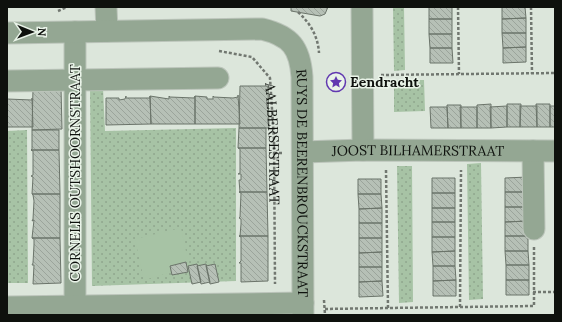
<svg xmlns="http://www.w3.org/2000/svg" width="562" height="322" font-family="Lora,serif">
<defs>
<pattern id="grass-dots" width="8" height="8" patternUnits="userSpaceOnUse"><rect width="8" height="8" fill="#a7c3a5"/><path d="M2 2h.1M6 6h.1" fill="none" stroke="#8fa68d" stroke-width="1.8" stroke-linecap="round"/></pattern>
<pattern id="building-back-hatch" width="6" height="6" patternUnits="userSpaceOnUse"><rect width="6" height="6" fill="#b6c0b6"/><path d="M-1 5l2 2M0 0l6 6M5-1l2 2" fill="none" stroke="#9ba49b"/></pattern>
</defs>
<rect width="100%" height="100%" fill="#dce6db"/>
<path fill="url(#grass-dots)" d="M393,7H404L405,70L394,71Z
M394,80H424L425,111L394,112Z
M90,88H103L105,131L236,128V281L92,286Z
M27,130L28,283H7V131Z
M481,163L483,299L469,300L467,164Z
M397,166H412L413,302L399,303Z"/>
<path fill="#a7c3a5" d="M181,228L188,261L170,266L172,272L144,280L135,239Z"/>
<path fill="url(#building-back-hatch)" stroke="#6b746a" d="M291,7H328L325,14L320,16L291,11Z
M429,7H452V19H429Z
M502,7H525L526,18L502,19Z
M526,18V33H502V19Z
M429,19H452V34H429Z
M502,33H526V47L503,48Z
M429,34H452V48H430Z
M526,47V62L503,63V48Z
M430,48H452L453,63H430Z
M240,86H268L269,128H239Z
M33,88H61L62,129L32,130Z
M238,95L240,124H195V96L207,97V99H213V96L214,97L233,98L238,97Z
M126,96V98H150V96L151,124L106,125V98H119V100L125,99Z
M150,96L169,99V96L170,97L194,98L195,96V124H151Z
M32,98L33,127H7V99L32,100Z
M491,104V128H477V105Z
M507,104H521L520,127H507Z
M536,104H550V127H537Z
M447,105H461V128H448Z
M507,106V127L491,128L490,107Z
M520,106H537V127H520Z
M550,106H555V127H550Z
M430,107H447L448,128H431Z
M460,107H477V128H461Z
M239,128H266V148H238Z
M32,130H59V150H31L32,149Z
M238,148H266L267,192H239H240L239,180H241V174H238L240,173V149Z
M31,150H59L60,194H32L33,177L31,176L33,175V151Z
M528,177V192H505V178Z
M432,178H455V193H432Z
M358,179H381V194H358Z
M239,192H267L268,236H239H240L241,224V219L239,218L240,217L241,193Z
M505,192H528V207H505Z
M432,193H455V208H432Z
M32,194H60V238H32L34,220L32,221L33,219L34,201L33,195Z
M358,194H381L382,208L359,209Z
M505,207H528V221L505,222Z
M382,208V223H359V209Z
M432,208H455V222H432Z
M528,221V236H505V222Z
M432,222H455V237H432Z
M359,223H382V238H359Z
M239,236H268V281L241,282V263H239L241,261V237Z
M505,236H528V251H505Z
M432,237H455V251L432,252Z
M32,238H60L61,283L33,284L34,265H32L33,263L34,245V239Z
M359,238H382V252L359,253Z
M455,251V266H433L432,252Z
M505,251H528L529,265H506Z
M382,252V267H359V253Z
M186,262L188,272L172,275L170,266Z
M197,264L201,282L192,284L188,266Z
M206,264L210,282L201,284L197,266Z
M215,264L219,282L210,284L206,266Z
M506,265H529V280H506Z
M433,266H455L456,280L433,281Z
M359,267H382V281L359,282Z
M456,280V296H433V281Z
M506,280H529V295H506Z
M382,281L383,296L359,297V282Z"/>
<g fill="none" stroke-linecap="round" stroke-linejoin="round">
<g stroke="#bbc4ba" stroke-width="23">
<g id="minor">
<path d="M106,7L107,31"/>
<path d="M362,7L363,150"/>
<path d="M75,32V315"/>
<path id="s2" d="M7,33L262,29C291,36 300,48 302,77L303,315"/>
<path d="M7,81L218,78"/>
<path d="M533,151L534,229"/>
<path id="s3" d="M303,152L363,150L555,151"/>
<path d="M7,307L303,303"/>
</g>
</g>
<g stroke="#717770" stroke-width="2.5" stroke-dasharray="3 2" stroke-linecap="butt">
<path d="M458,7L459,74"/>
<path d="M531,7L532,74"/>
<path d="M58,11L67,7"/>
<path d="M298,12C310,23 318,36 319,53"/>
<path id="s1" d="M219,51L252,57L270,78L274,140L275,284"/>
<path d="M381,75L555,73"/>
<path d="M274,153H283"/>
<path d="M386,170L388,308L534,306V247"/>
<path d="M533,292H555"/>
<path d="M324,300L325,315"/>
<path d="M460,307L461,170"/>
<path d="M325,309L388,308"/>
</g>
<use href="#minor" stroke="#94a793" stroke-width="21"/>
</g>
<defs>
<g id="sight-ring" transform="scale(1)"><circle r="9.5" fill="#e9f3e8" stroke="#6138b0" stroke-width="1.5"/><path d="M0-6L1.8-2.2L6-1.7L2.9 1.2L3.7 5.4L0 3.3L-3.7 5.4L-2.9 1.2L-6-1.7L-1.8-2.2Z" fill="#6138b0"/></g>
</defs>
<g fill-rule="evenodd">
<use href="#sight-ring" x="336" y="82"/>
</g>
<g text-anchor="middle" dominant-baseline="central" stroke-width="3" stroke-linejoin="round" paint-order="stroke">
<g font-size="14" font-weight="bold" fill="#0e110d" stroke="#e9f3e8" text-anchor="start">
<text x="350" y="82">Eendracht</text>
</g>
<g font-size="14" fill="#0e110d" stroke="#e9f3e8">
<text stroke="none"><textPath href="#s1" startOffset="127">AALBERSESTRAAT</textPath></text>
<text stroke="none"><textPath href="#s3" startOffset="115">JOOST BILHAMERSTRAAT</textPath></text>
<text transform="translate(75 173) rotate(-90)">CORNELIS OUTSHOORNSTRAAT</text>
<text stroke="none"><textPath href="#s2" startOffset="430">RUYS DE BEERENBROUCKSTRAAT</textPath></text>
</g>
</g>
<rect width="562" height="322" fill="none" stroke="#0e110d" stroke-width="16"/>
<g transform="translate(32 32) rotate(91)" stroke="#e9f3e8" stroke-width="3" paint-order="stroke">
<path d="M0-3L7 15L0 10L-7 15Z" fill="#0e110d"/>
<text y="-6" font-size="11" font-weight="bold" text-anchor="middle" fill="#0e110d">N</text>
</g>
</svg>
